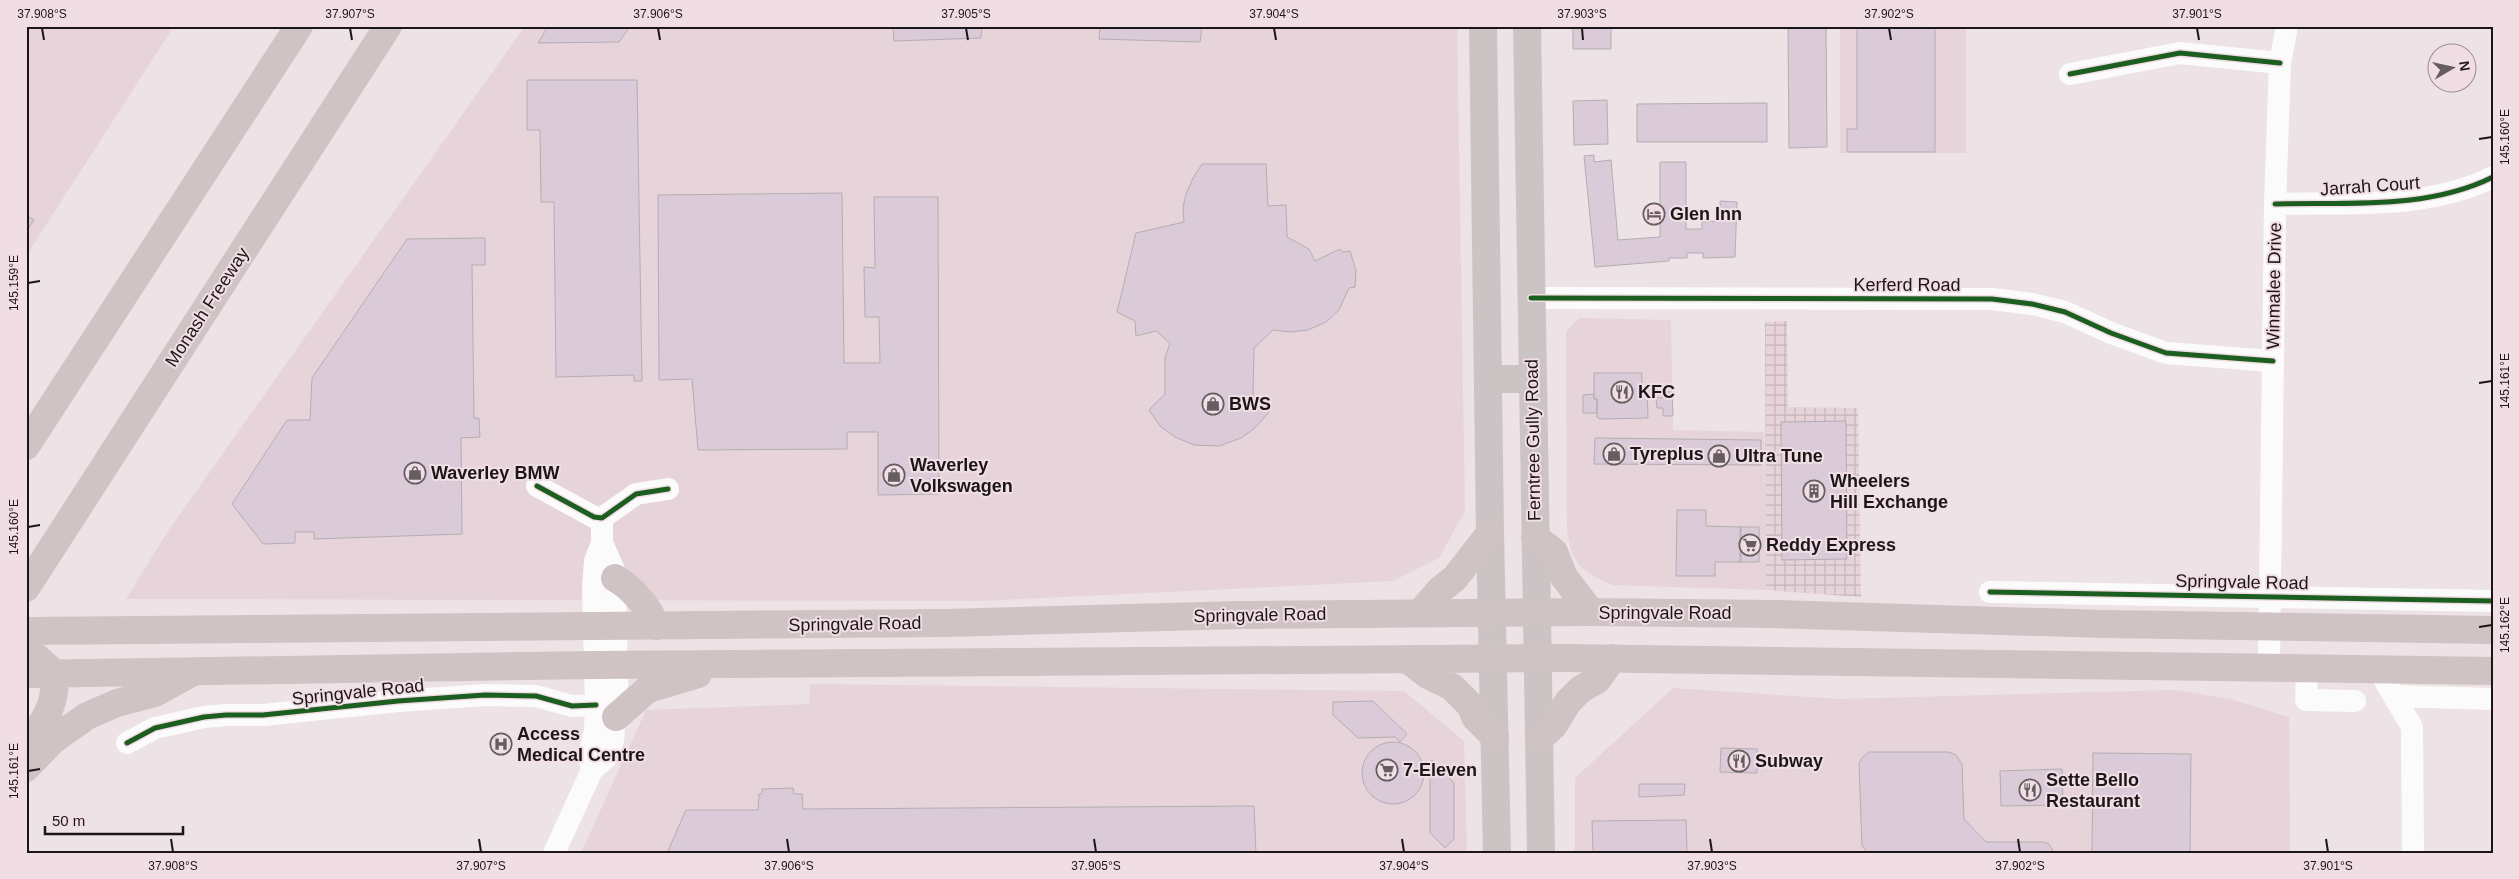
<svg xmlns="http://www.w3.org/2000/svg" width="2519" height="879" font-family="Helvetica,sans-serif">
<defs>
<pattern id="industrial-grid" width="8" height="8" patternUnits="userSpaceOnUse" patternTransform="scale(1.25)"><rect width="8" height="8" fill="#e7d4db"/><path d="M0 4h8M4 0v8" fill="none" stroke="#c6b5bb"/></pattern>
</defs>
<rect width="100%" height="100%" fill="#ede2e6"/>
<path fill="#e7d4db" d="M26,26H174L26,256Z
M525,26H1457L1465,511L1439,558L1393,581L982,601L126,599L168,531Z
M1840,26H1966V153H1840Z
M1579,318L1671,320L1673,430L1764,432L1766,590L1612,585L1588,573L1579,565L1571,551L1567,531L1566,332Z
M810,684L1404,691L1464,741L1467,853H581L646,710L809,704Z
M1673,688L1840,699L2173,690L2230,699L2289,717L2290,853H1575V778Z"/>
<path fill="url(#industrial-grid)" d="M1787,321L1788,407L1858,408L1861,597L1766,590L1765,322Z"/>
<path fill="#dbcbd8" stroke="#b4adb1" d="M548,26H630L619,42L538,43Z
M893,26H982L981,38L894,41Z
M1100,26H1202L1200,42L1099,39Z
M1573,26H1611V49H1573Z
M1788,26H1826L1827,147L1789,148Z
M1857,26H1935V152H1847V129H1857Z
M527,80H637L642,381H634V375L556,377L554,202H541L540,130H527Z
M1607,100L1608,144L1574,145L1573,101Z
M1767,103V142H1637V104Z
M1594,155V162L1611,160L1618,240L1660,237V162H1686V229H1702V222L1721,221L1720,201L1737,202L1735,257L1703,258V253H1687V258H1669V261L1595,267L1584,156Z
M1202,164H1266L1268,206L1286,205L1287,237L1309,249L1315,261L1340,249L1343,252L1350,251L1356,271L1355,287L1349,288L1339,310L1326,322L1308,330L1291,332L1273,330L1254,348L1253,395L1269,412L1255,428L1241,438L1219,446L1194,445L1175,437L1160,426L1149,410L1165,394V358L1170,343L1156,331L1136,336L1135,321L1117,312L1136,233L1184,222L1183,207L1186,194L1193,178Z
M842,193L844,363H880L879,317H865L864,267L875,268L874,197H938L939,494L878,495V432H847V449L698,450L692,379L659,380L658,195Z
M26,215L34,220L26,232Z
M485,238V265H472L474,418H479L480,437L461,438L462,534L314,539V532H295V543L263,544L232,504L287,420H310L312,378L407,239Z
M1594,373H1642V388H1647L1648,418L1600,419L1597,417V399H1594Z
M1663,392H1672L1673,416H1663V408H1657L1656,398L1664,397Z
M1594,394V399H1597V413H1583V395Z
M1846,421L1847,559L1782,560L1781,422Z
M1595,438L1761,440V465L1594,464Z
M1677,510H1706V526L1741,527V562H1715V576H1676Z
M1740,527H1759V562H1740Z
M1373,701L1407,734L1400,742L1395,737L1358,738L1333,715V702Z
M1362 773a31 31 0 1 1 62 0a31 31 0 1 1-62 0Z
M1721,748L1757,749V773L1720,772Z
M1869,752H1949L1956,755L1962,764L1964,819L1986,842H2043L2049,844L2054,853H1868L1862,846L1859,763L1863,757Z
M2093,753L2191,754L2190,853H2092Z
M1432,760L1454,783V839L1445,848L1430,833V772L1425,767Z
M2062,769L2063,805L2001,806L2000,771Z
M1639,784H1685L1684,795L1639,797Z
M793,788L794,794H802L803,809L1254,806L1256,853H667L686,810H758L759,794H762V789Z
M1686,820L1687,853H1593L1592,821Z"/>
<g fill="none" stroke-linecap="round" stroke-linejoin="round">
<path stroke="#fcfbfb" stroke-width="22" d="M2070,74L2180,53L2280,63
M2275,204C2346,202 2427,210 2493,177
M1531,298L1992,299L2032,304L2065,312L2111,333L2166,353L2273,361
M537,486L594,517L602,518L636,494L668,489
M1990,592L2493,601
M2269,667L2275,204L2280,63L2287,26
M2307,668L2306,700L2355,701
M2378,669L2412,727L2413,853
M2395,696L2493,699
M127,743L155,728L204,717L226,715H263L398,701L485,695L536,696L572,706L596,705
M592,770L589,755L595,731L596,705L593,586L595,561L602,543
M554,853L592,770L607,757L613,740L617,685L615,578L614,570L602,543V518"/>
<path stroke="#cbc3c4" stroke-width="28" d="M1483,26L1490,533L1497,853
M1527,26L1541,853
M1488,379H1533"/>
<path stroke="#d0c3c3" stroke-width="28" d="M26,446L299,26
M1535,537L1554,552L1564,577L1591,612
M615,578C632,588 649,607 656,626
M26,588L388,26
M1420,613L1440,590L1455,578L1490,533
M26,631L947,623L1240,615L1591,612L1774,614L2103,624L2493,630
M26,648L55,674C56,707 44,721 26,747
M1407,659L1428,675L1452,687L1471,706L1475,717L1495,737
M26,674L594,665L1567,658L2493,671
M616,717L648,689L698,674
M1540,738L1554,725L1568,702L1581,689L1597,680L1613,658
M26,768L53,740L87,716L117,703L155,693L193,672"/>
<g stroke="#f1dee5" stroke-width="8">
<path id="cycleway" d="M2070,74L2180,53L2280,63
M2275,204C2346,202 2427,210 2493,177
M1531,298L1992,299L2032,304L2065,312L2111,333L2166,353L2273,361
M537,486L594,517L602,518L636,494L668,489
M1990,592L2493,601
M127,743L155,728L204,717L226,715H263L398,701L485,695L536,696L572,706L596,705"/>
</g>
<use href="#cycleway" stroke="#1b5e20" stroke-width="5"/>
</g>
<path fill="none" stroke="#1d1619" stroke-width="2" d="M42,28L44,40M350,28L352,40M658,28L660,40M966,28L968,40M1274,28L1276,40M1582,28L1583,40M1889,28L1891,40M2197,28L2199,40M2479,139L2492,137M28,283L40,281M2479,383L2492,381M28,527L40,525M2479,627L2492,625M28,771L40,769M171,839L173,852M479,839L481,852M787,839L789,852M1094,839L1096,852M1402,839L1404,852M1710,839L1712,852M2018,839L2020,852M2326,839L2328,852"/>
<defs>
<g id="hotel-ring" transform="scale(1.125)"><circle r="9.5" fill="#f1dee5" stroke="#665d61" stroke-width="1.5"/><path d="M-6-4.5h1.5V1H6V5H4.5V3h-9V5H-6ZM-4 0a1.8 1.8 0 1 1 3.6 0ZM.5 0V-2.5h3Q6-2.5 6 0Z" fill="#665d61"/></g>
<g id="restaurant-ring" transform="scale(1.125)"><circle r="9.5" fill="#f1dee5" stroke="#665d61" stroke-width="1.5"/><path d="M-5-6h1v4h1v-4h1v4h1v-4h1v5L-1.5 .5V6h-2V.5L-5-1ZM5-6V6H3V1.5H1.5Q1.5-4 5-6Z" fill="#665d61"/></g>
<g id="shop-ring" transform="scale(1.125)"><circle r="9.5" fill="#f1dee5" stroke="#665d61" stroke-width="1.5"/><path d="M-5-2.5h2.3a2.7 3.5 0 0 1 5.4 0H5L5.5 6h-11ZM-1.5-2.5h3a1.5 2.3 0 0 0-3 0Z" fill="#665d61"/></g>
<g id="building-ring" transform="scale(1.125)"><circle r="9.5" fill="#f1dee5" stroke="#665d61" stroke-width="1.5"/><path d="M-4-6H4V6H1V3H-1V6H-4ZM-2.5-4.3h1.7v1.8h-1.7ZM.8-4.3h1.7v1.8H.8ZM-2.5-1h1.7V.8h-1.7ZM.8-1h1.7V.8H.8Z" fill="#665d61"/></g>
<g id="supermarket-ring" transform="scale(1.125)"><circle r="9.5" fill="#f1dee5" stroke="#665d61" stroke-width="1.5"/><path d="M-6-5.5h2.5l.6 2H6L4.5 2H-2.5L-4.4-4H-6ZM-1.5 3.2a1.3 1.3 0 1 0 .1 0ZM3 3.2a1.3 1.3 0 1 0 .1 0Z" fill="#665d61"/></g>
<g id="hospital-ring" transform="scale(1.125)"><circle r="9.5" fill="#f1dee5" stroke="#665d61" stroke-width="1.5"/><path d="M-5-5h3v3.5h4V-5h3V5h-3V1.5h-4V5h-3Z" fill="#665d61"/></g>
</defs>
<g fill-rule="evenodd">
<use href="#hotel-ring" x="1654" y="214"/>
<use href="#restaurant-ring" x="1622" y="392"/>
<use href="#shop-ring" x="1213" y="404"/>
<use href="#shop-ring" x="1614" y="454"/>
<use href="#shop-ring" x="1719" y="456"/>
<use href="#shop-ring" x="415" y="473"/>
<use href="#shop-ring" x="894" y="475"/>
<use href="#building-ring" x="1814" y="491"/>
<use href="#supermarket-ring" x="1750" y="545"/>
<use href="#hospital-ring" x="501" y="744"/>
<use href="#restaurant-ring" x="1739" y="761"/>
<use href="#supermarket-ring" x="1387" y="770"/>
<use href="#restaurant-ring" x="2030" y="790"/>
</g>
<g text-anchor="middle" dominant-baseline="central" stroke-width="4" stroke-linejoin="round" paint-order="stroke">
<g font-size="18" fill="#1d1619" stroke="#f1dee5">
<text transform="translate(2370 186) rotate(-4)">Jarrah Court</text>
<text x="1907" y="285">Kerferd Road</text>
<text transform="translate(2274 286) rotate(-89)">Winmalee Drive</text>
<text transform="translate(207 307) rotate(-57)">Monash Freeway</text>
<text transform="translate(1533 440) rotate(-91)">Ferntree Gully Road</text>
<text transform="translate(2242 582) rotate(1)">Springvale Road</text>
<text x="1665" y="613">Springvale Road</text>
<text transform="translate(1260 615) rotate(-1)">Springvale Road</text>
<text transform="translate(855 624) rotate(-1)">Springvale Road</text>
<text transform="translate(358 692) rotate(-6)">Springvale Road</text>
</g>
<g font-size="18" font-weight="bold" fill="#1d1619" stroke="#f1dee5" text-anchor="start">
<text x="1670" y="214">Glen Inn</text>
<text x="1638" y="392">KFC</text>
<text x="1229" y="404">BWS</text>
<text x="1630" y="454">Tyreplus</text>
<text x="1735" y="456">Ultra Tune</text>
<text x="910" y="465">Waverley<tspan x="910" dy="21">Volkswagen</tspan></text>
<text x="431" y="473">Waverley BMW</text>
<text x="1830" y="481">Wheelers<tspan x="1830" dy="21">Hill Exchange</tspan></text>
<text x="1766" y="545">Reddy Express</text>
<text x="517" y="734">Access<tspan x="517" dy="21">Medical Centre</tspan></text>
<text x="1755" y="761">Subway</text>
<text x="1403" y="770">7-Eleven</text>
<text x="2046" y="780">Sette Bello<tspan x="2046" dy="21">Restaurant</tspan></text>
</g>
</g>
<rect width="2519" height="879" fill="none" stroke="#f1dee5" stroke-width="55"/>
<g transform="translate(2452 68) rotate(81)"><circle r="24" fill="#f1dee5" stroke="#9c8e93"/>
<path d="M0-4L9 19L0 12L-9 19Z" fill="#665d61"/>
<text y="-8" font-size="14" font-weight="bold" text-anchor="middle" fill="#1d1619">N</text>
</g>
<path d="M45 826v8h138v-8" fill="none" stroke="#1d1619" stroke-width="2.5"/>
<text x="52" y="826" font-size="15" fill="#1d1619" stroke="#f1dee5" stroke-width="4" paint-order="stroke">50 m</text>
<rect x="28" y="28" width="2464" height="824" fill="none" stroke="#1d1619" stroke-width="2"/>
<g font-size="12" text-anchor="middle" fill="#1d1619">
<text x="42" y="18">37.908°S</text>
<text x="350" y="18">37.907°S</text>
<text x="658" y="18">37.906°S</text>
<text x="966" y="18">37.905°S</text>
<text x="1274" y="18">37.904°S</text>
<text x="1582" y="18">37.903°S</text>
<text x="1889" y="18">37.902°S</text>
<text x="2197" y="18">37.901°S</text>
<text transform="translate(2505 137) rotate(-90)" y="4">145.160°E</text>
<text transform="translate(14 283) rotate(-90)" y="4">145.159°E</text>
<text transform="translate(2505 381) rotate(-90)" y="4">145.161°E</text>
<text transform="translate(14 527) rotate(-90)" y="4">145.160°E</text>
<text transform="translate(2505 625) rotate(-90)" y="4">145.162°E</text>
<text transform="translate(14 771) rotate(-90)" y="4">145.161°E</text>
<text x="173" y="870">37.908°S</text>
<text x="481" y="870">37.907°S</text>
<text x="789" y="870">37.906°S</text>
<text x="1096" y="870">37.905°S</text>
<text x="1404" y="870">37.904°S</text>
<text x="1712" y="870">37.903°S</text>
<text x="2020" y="870">37.902°S</text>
<text x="2328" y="870">37.901°S</text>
</g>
</svg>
